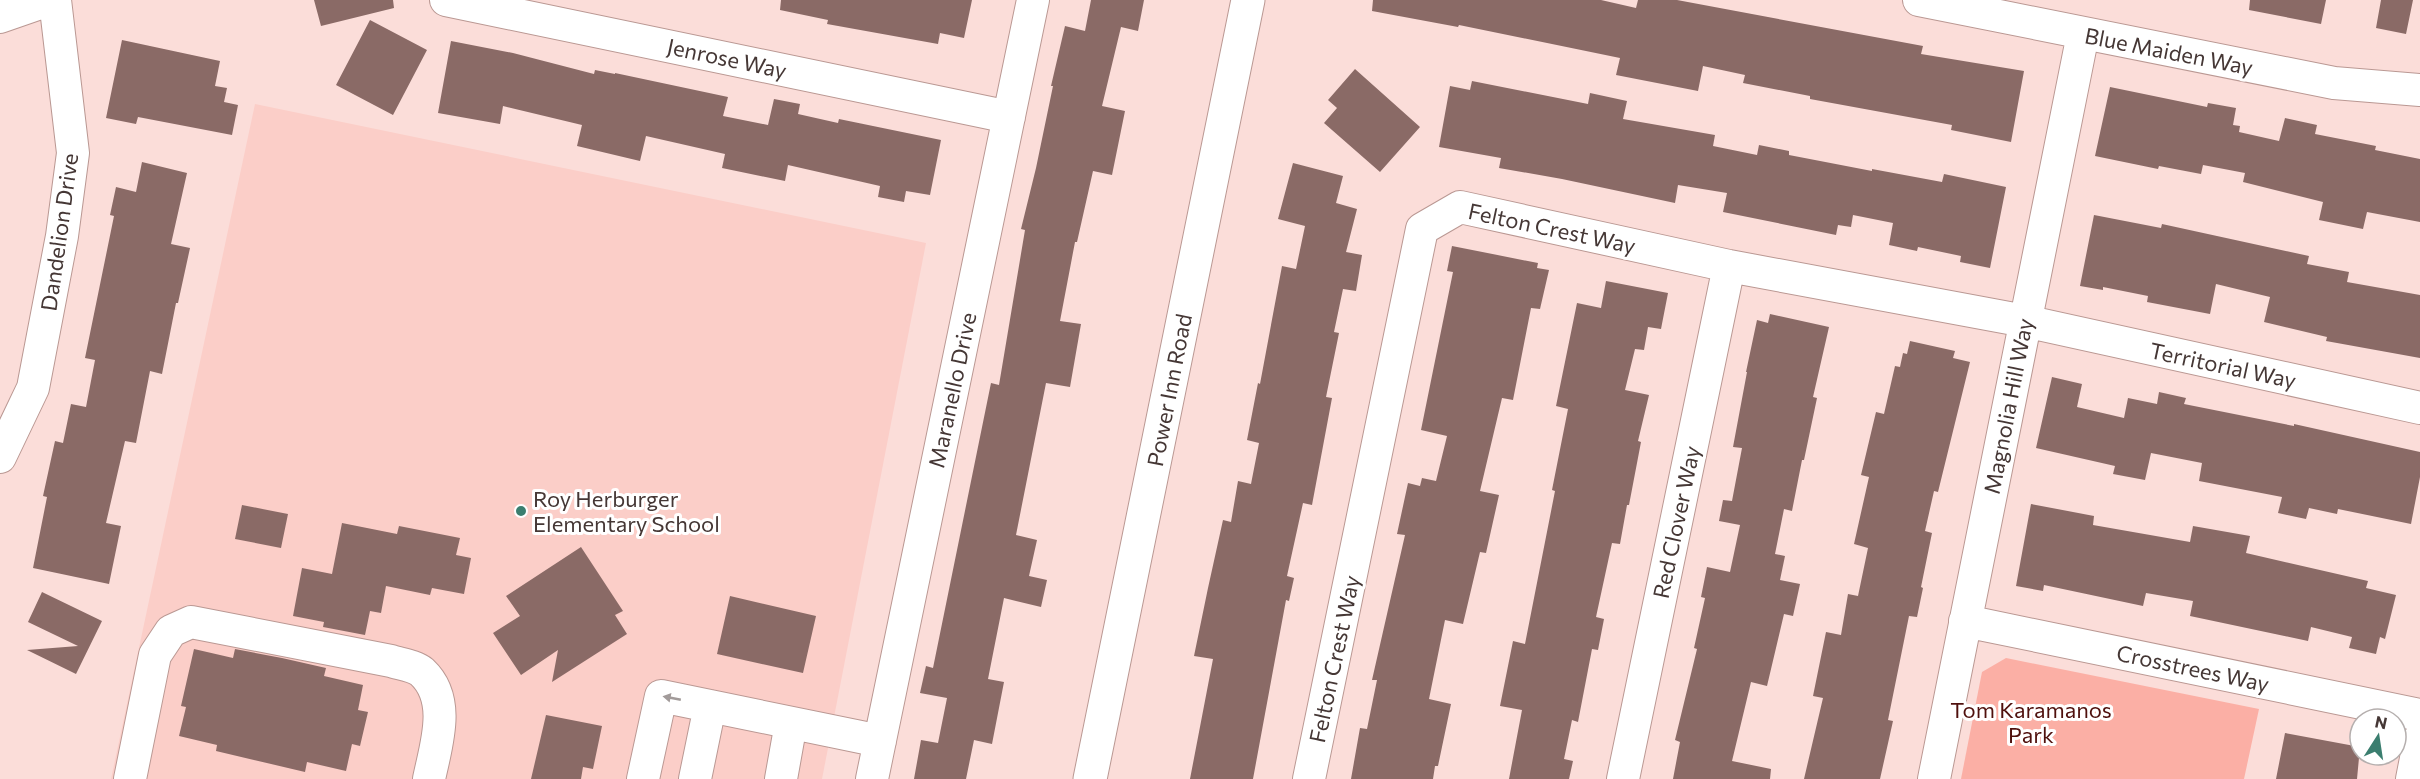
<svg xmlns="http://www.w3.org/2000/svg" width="2420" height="779" font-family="Commissioner,sans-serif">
<rect width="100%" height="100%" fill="#fbddd9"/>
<path fill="#fbcec8" d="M255,104L926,243L822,779H111Z"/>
<path fill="#fbafa5" d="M2006,658L2259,709L2244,779H1961L1982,672Z"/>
<path fill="#8a6a66" d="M314,0H393L394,8L321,26Z
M781,0H972L964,38L940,33L938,44L827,24L828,20L780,10Z
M1091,0H1144L1138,31L1121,27L1102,106L1125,111L1112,175L1093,171L1077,242H1075L1060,321L1081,324L1070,387L1046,383L1016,535L1037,540L1029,576L1047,580L1041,607L1004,598L988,679L1004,682L992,744L974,740L966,779H914L921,740L938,743L947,698L920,693L926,666L933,668L991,383L999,385L1025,230L1021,229L1036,168L1053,86H1051L1065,26L1085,31Z
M1373,0H1601L1636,8L1638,0H1677L1923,46L1921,54L2024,71L2011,142L1951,130L1952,125L1810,99V96L1743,83L1745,75L1703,66L1698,91L1616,75L1620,58L1459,25L1458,27L1372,11Z
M2250,0H2326L2321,24L2249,10Z
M2381,0H2413L2406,34L2376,28Z
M370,20L427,50L393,115L336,85Z
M122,40L220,61L215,86L227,88L224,102L238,105L232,135L138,117L136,124L106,118Z
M451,41L513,53L594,74L595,70L615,74V73L728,97L723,116L768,125L774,99L800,104L798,114L838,123L839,119L941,140L930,195L906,191L904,202L878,197L880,186L788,165L785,181L722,168L725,154L646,136L640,161L577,146L582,125L503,106L500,124L438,113Z
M1355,69L1420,127L1380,172L1324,123L1337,108L1328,100Z
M1472,81L1588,104L1590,93L1627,101L1623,119L1715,135L1713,146L1757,155L1759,145L1789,151V155L1872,171V169L1942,182L1944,174L2006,187L1990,268L1960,262L1961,256L1918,247L1917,251L1889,245L1893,223L1853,215L1851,227L1838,225L1836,235L1723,212L1727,193L1678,185L1675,203L1562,179L1499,168L1501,158L1439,147L1450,86L1470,90Z
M2110,87L2207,107L2208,103L2236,108L2233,125L2240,126L2239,132L2279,141L2285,118L2317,125L2315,134L2376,146L2375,150L2420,159V222L2367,212L2363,229L2319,220L2323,202L2243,182L2245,173L2203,165L2201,174L2159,166L2158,169L2095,156Z
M142,162L187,173L171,244L190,248L178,303H176L162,374L150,371L136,443L125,441L106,523L121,526L109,584L33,568L47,497L43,496L55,441L63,443L71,404L86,407L95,360L85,358L114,216L110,215L116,187L136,192Z
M1293,163L1343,176L1336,203L1357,209L1346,252L1362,255L1356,291L1343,289L1334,332L1339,333L1326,397L1332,398L1312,505L1303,503L1287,576L1294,578L1289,601L1286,600L1253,779H1190L1213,659L1194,656L1208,588L1223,520L1231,522L1238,481L1251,484L1259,443L1247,440L1258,383L1260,384L1282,266L1296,269L1305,226L1278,219Z
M2094,215L2161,228L2162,224L2309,256L2307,264L2349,272L2347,282L2420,295V358L2326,341L2327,337L2264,322L2270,297L2216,284L2210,314L2147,302L2148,296L2103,287V290L2080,286Z
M1452,246L1538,263L1537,268L1549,270L1540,309L1531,308L1513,400L1502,398L1480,491L1499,495L1486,553L1480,552L1463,624L1445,620L1429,699L1451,704L1438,766H1435L1433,779H1351L1360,728L1367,729L1377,680H1372L1405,535L1397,534L1408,483L1420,486L1422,478L1436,481L1447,436L1421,430L1453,272L1447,271Z
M1606,281L1668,293L1661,329L1648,327L1644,350L1635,349L1625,390L1649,395L1638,441L1641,442L1629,505H1627L1620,544L1612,543L1596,617L1604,619L1598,650L1592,649L1578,722L1572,720L1564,759L1573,761L1569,779H1509L1522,710L1500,706L1513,641L1525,644L1555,491L1552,490L1568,409L1556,406L1577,303L1601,308Z
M1770,314L1829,327L1813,397L1817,398L1804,460H1802L1792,511L1784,509L1775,554L1785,556L1780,580L1800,584L1793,616L1784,614L1767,686L1751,682L1732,761L1771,769L1770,779H1673L1680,742L1675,740L1697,649L1694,648L1705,598L1701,597L1707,567L1730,572L1740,525L1719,521L1723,500L1732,501L1742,448L1733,447L1747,372H1746L1757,320L1768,323Z
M1910,341L1955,351L1953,358L1970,362L1938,492L1934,491L1925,531L1932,533L1921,587L1923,588L1917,617L1909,616L1888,720L1893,721L1880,779H1804L1823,698L1813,696L1826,632L1841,635L1848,594L1858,596L1868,548L1854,544L1869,477L1861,475L1876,412L1884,414L1895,366L1900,367L1903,353L1907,354Z
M2052,377L2082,384L2077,407L2124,418L2128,398L2157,404L2159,392L2186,398L2184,404L2294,426V424L2420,452V477L2411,524L2338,509L2337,514L2309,508L2306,519L2278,513L2282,497L2199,481L2202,463L2151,453L2145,480L2113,474L2115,466L2036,448Z
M2031,504L2094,516L2093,525L2190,542L2193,526L2250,536L2246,553L2368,581L2366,588L2396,595L2385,639L2380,637L2376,654L2349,648L2352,637L2311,627L2308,641L2190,616L2193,601L2146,593L2143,606L2044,585L2043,591L2016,586Z
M242,505L288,514L281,548L235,539Z
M342,523L397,534L399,526L460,538L456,555L471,558L464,594L432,588L430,595L386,586L381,613L370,611L365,635L323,627L324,622L293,616L302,568L332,574Z
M581,547L623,611L615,615L627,634L552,682L558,650L521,675L493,633L520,616L506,596Z
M42,592L102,621L76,674L27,650L78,646L28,622Z
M730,596L816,616L803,673L717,654Z
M194,649L233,658L235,649L282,658L326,668L324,676L363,685L358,710L368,712L360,746L352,744L346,771L307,762L305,772L216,751L217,745L179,736L186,707L181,706Z
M546,715L602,726L593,769L583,767L581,779H531Z
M2285,733L2360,747L2357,779H2276Z"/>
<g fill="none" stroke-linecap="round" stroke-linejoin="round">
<g stroke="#ba9893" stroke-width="34">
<path id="minor" d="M446,0L1009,117
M1919,0L2334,83L2420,90
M0,17L49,0
M0,457L33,388L62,236L73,153L55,0
M1965,621L2420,715
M130,779L155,655L171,631L191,622L391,661C400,664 415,666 422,672C452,700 436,745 429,779
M643,779L661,696L880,741
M695,779L710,706
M781,779L791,723
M872,779L1033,0
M1309,779L1422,229L1460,207L1729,266L2025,321L2420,408
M1623,779L1729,266
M1934,779L2083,34
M2412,779L2420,738"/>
</g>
<g stroke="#ba9893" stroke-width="35">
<path id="major" d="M1090,779L1248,0"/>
</g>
<use href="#minor" stroke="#fff" stroke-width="32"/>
<use href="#major" stroke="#fff" stroke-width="33"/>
</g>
<defs><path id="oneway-solid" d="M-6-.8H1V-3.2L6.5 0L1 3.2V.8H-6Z" transform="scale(1.5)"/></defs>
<use fill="#a29b9a" href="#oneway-solid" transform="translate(672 698) rotate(-169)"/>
<circle fill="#3b7e6f" stroke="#fff" stroke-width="2" cx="521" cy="511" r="6"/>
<g text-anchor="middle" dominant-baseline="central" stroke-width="6" stroke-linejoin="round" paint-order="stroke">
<g font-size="22" fill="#453735" stroke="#fff">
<text transform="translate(2169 51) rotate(11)">Blue Maiden Way</text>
<text transform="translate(727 58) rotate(12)">Jenrose Way</text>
<text transform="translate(1552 228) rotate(12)">Felton Crest Way</text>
<text transform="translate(59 232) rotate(-82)">Dandelion Drive</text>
<text transform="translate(2223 365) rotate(12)">Territorial Way</text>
<text transform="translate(952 390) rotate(-78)">Maranello Drive</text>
<text transform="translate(1169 390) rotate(-79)">Power Inn Road</text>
<text transform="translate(2008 406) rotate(-79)">Magnolia Hill Way</text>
<text transform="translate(1676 522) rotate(-78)">Red Clover Way</text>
<text transform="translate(1334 659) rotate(-78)">Felton Crest Way</text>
<text transform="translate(2193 668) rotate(12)">Crosstrees Way</text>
</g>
<g font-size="22" fill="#453735" stroke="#fff" text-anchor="start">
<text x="533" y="498">Roy Herburger<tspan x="533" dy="25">Elementary School</tspan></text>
</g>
<g font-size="22" fill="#4f100d" stroke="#fff">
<text x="2031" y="709">Tom Karamanos<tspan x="2031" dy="25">Park</tspan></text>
</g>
</g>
<g transform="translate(2378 737) rotate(12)"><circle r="28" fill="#ffffff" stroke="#b5afae" stroke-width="1.5"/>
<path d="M0-4.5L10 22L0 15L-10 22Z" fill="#3b7e6f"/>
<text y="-9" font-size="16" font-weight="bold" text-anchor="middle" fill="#453735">N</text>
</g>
</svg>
